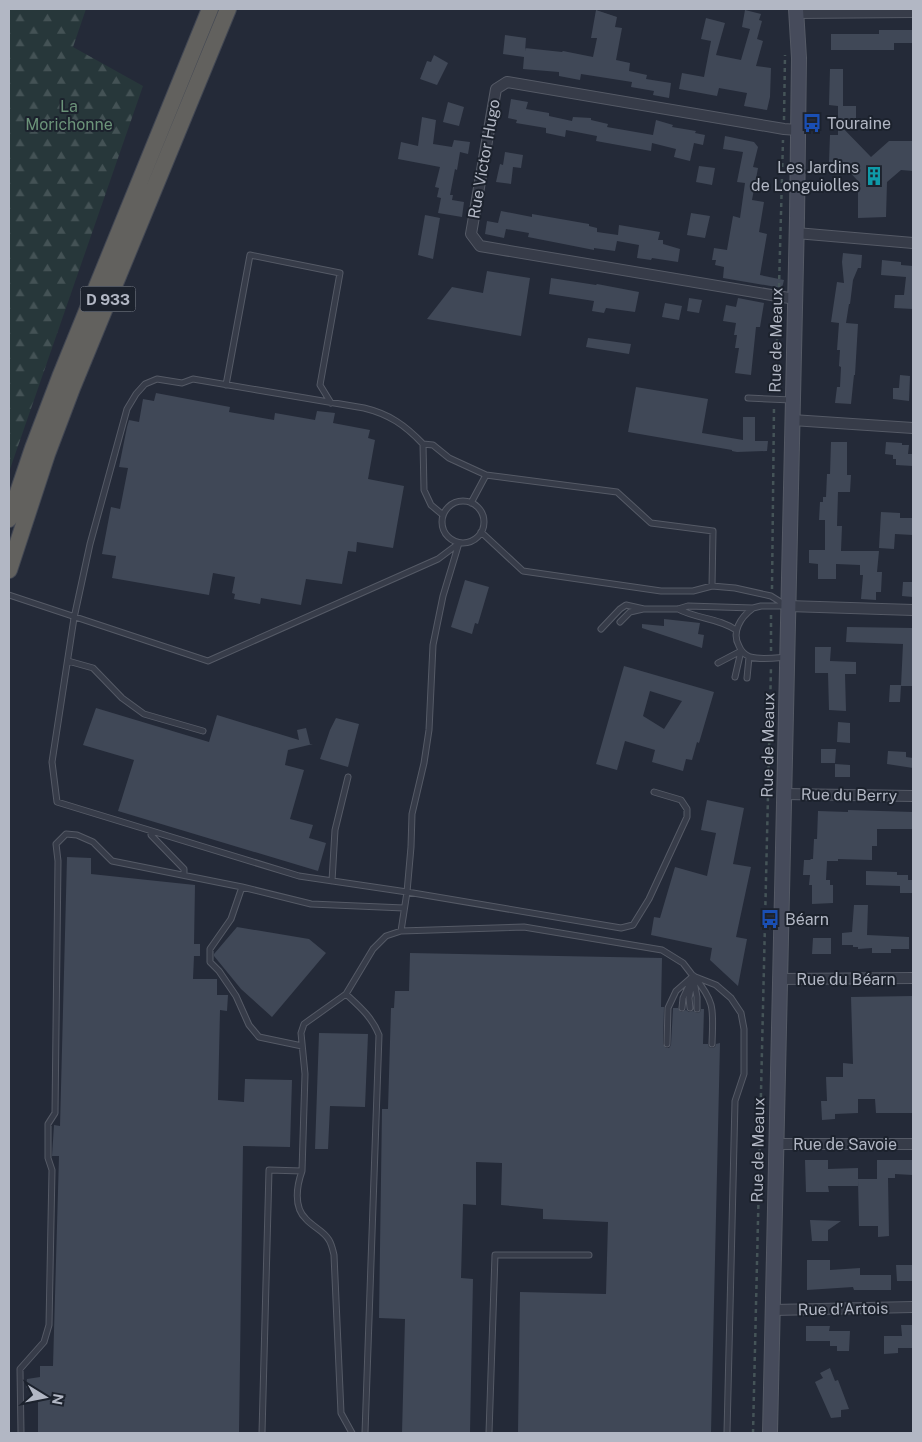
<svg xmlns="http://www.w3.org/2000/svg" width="922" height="1442" font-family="'Public Sans',sans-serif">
<defs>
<pattern id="forest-firs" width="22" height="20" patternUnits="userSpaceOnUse" patternTransform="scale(1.25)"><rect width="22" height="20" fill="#27373a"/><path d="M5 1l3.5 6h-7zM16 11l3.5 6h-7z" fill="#445255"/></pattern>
</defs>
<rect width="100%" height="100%" fill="#242a38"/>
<path fill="url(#forest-firs)" d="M9,9H86L73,47L143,86L9,472Z"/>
<path fill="#404857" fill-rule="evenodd" d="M596,10L617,17L615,27L622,28L616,60L630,63L629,71L647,75L646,79L671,83L669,98L653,95L654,91L631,87L632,82L581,74L580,80L559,76V72L523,69L524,57L503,54L505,35L526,38L525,52V48L562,52L563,51L593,57L597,38H591Z
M745,10L761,14L759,20L762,21L757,39L763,41L756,66L771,68L770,97L767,110L744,106L747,93L719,88L717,96L679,89L682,73L704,77L711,41L701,39L706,18L725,23L716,55L741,60L750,29L742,27Z
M879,30H913V43H894V50H831V34H879Z
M434,55L448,63L437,85L420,79L427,61L431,62Z
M830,69H843V106H856V122H838V106L829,105Z
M511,99L528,102L526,109L549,113V116L572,121L573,117L591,118V120L608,124L607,127L653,135L656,120L673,125L672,127L696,131L695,133L705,135L703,145L694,143L690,161L674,157L676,149L652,143L651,151L596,141L597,136L566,130L565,137L546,133V128L516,123L517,120L508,118Z
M448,102L464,107L459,126L443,122Z
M422,117L436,120L433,144L452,147L454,140L470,142L468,154L460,152L457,170L455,169L450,195H453L452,200L464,202L462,217L438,213L441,198L437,197L439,188L435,187L440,167L398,159L401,142L418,146Z
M838,123L871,157L889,141H913V171L901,170L887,182L886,217L858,218V181L841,163L829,162L830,135H838Z
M725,136L754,142L758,147L753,167L758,168L752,200L764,202L759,232L767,234L760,275L784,280L782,288L723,278L724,267L715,265L716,260H712L714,248L727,250L733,216L740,218L745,183L737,182L743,152L723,149Z
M505,152L523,155L521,168L513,167L511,184L496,182L500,164L503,165Z
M699,166L715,168L712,185L696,182Z
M501,211L532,217V214L589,224V226L597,228V232L618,235L619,225L660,232L658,240H663V244L680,249L678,262L652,258L651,260L637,258L639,245L617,241L615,251L594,248V250L528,237L529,233L506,229L504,238L485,234L487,221L498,223Z
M691,213L710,216L705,238L687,235Z
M425,215L440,218L433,259L418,255Z
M843,253L862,255L861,268H858L853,280L850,304H849L846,323L858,324L855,375H854L851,404L835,403L837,387H840L841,367L839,366L840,350H837L839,323L831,322L837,282L844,283L842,262Z
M882,260L901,262V265L913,266V309L894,308L895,295H904L906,277L881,275Z
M487,271L530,278L521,336L427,319L452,287L483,293Z
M551,278L596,285L597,284L639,292L635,312L606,308L604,313L592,311L594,301L549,294Z
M689,298L702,300L699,313L687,311Z
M738,298L764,303L760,327H756L751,375L735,373L739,348H735L737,335H734L736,323L723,321L726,305L736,307Z
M665,303L682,306L679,320L662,317Z
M588,338L631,344L629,354L586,347Z
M900,375L910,376L909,401L893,399V388H899Z
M636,387L708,399L702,433L743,440V417H755V441H768L767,451L737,452L732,451V450L628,432Z
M156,393L230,407L229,412L274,420L275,413L315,420L317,411L335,413L333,423L370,430L368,438L375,440L368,479L404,486L393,548L357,542L356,552L348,551L342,584L306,579L301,605L261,598L260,604L234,599L235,594L232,593L235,577L213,573L209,595L112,578L116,556L102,554L111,507L120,509L128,468L119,467L127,427L129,420L139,422L143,399L154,401Z
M831,442H847V475H851L850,492H838L837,526H842L841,551H879L877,572H882L881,592H876V600L861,599L863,575H860V565L836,564V579H818V564L809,563V550H825V520H819L820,502H823V497H826L827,474H830Z
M886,442L902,443V445H909L908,454H913V466L896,465V459H893V455L885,454Z
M881,512L900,513V518H913V535L895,534L894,549L879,548Z
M465,580L489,587L478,624L475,623L472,634L451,627Z
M903,582H913V597L902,596Z
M664,619L700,623L698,634L704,635L702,648L642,628V624L664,626Z
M847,627L913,628V686H901L903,644L846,642Z
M815,647H831L830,661L856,662V674H845L846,711L829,710L828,673H815Z
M624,666L714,692L699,743L697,742L692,760L686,759L683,771L652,762L655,750L625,741L617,770L596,764ZM650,691L682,701L664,729L643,716Z
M890,685H901L900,702H889Z
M96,708L209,742L217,715L299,740L297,730L306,728L310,744H313L288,750L285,765L304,770L290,819L313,825L309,838L326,843L318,871L118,811L134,760L83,745Z
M336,718L359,724L348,767L320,759L330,730Z
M838,722L850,723V743L837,742Z
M821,749H836L835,763H821Z
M888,751L906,752V757L913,758V768L887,764Z
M835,764L850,765V777H835Z
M707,800L744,808L733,864L751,867L736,937L747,939L738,986L710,960L712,948L651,935L654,917L660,918L675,867L707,876L716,833L701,830Z
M848,810L913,812V829H877V846H872V860L838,859V861H827L826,880H830V885H833V903L812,904V885H809L810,875H803L804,860H811L810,859H813L814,839H817L818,811L848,812Z
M67,857L91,858V874L195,885L194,944H200V956H194L193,979H217V995H228L227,1011L220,1010L218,1100L244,1102L245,1079L292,1080L290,1147L243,1146L239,1433H38V1391H31L26,1387L27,1379L40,1377V1366H53L59,1156H52L54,1125L60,1126Z
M866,871L897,872V875H908V880H913V893H900V886L866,885Z
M854,905H868L867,935L909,937V949H891V953H872V948L858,949V947H853V945H842V933L852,932Z
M237,927L309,939L326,953L272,1017L241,989L214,956V954Z
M813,938H831V954H812Z
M410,953L662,958L661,1007H664L663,1044L666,1048H669L671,1045L673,1008H678L681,1012L686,1010L689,1012L693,1011L697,1013L700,1012L701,1009H704L703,1044H708L709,1047L712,1048L715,1047L716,1044L720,1043L711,1433H518L520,1292L606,1294L608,1222L543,1219V1209L501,1205L502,1163L476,1162V1205L463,1204L461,1278L473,1279L470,1433H402L405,1319L379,1318L382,1109H388L391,1008H394L395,991H409Z
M913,996V1113H876L875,1099H858V1113L835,1114V1119L822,1120L821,1101H827L826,1077H843V1063L853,1064L851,997Z
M319,1033L368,1034L365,1107L330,1106L328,1149H315Z
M805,1160H828V1169L858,1168V1179H877V1160H913V1175L895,1174V1178H888L889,1236L878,1237V1226H859L858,1180V1186H828L829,1192H806Z
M810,1220L841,1221L828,1230V1241H812Z
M807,1260H830V1270L860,1268V1275H891V1290H854L853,1287L807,1290Z
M896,1265H913V1281H897Z
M901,1325H913V1348H898V1353L884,1354V1336H902Z
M806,1326H830L829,1331H850L849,1351H837V1346H830V1341H806Z
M830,1368L835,1381L838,1380L849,1409L841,1410V1417L831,1418L815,1382L823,1378L820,1373Z"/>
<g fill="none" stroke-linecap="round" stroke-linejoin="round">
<g stroke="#555a66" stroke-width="7">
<path id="service" d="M226,385L250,255L340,273L320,385L331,403
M748,398L792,400
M423,444L433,445L449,458L486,475L617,492L651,523L713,531L712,586
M442 522a21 21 0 1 1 42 0a21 21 0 1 1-42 0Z
M471,503L486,475
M443,515L431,505L424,490L423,444C405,425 389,414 364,408L193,379L182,383L157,379L145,384L136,394L127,409L90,544L74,618L52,762L57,802L299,876L407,892L401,931L524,927L662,950L683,963L693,976L716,985L731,998L741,1013L744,1029V1074L735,1101L727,1433
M481,532L523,571L661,591H693L712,586L735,588L771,596L787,606
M459,543L443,596L433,645L429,730L424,763L412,814L411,847L407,892L621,928L633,925L649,899L687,817V809L681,800L654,792
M9,595L208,661L438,559L458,544
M678,609C697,619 719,618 736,630
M752,609C741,617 731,632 739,646C741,651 745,655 750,657C761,660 775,658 786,657
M620,622L630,612L643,609
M601,629L620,609L626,605L644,609H678L688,606L753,608L761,606H787
M68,661L93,668L122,698L144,714L203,731
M718,663L741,651
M735,677L741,651
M747,678L749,657
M151,831V835L184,869V875
M332,881L335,830L348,777
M242,887L231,919L210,949V962L219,971L236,996L249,1025L259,1037L302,1046
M693,976L697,997V1009
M694,976C716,1004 713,1009 712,1044
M346,994C360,1007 372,1017 379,1035L365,1433
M682,1008L683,998L692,979
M690,1008L689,998L692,984
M667,1044L668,1008L676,991L693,976
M21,1433L20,1369L44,1342L49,1325L52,1170L48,1158V1124L55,1113L58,861L56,844L66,834L77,835L93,842L112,861L242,887L311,904L404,908
M262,1433L269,1170L302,1171
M352,1433L341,1413L334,1255C333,1251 332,1245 329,1240C324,1231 313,1227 306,1219C293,1207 297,1185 302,1171L305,1074L301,1033L304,1024L346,994L373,949L386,936L401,931
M489,1433L495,1255H589"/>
</g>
<g stroke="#555a66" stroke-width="12">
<path id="minor" d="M796,13L913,12
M796,233L913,243
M795,299L480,246L471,234L496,89L507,82L784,129L798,130
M792,420L913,428
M788,606L913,610
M784,794L913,796
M779,979L913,978
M776,1144H913
M773,1310L913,1307"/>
</g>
<g stroke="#555a66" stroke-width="16">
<path id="secondary" d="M770,1433L797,218L799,58L796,9"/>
</g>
<g stroke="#424753" stroke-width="18">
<path id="trunk" d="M9,519L33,448L60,377L210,9
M9,570L47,454L72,388L228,9"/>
</g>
<path stroke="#455458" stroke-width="2.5" stroke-dasharray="4 4" stroke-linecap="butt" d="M784,120L785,55
M779,287L783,140
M774,391L779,307
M772,589L774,407
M771,651V614
M753,1433L771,667"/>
<use href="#service" stroke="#373c49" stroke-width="5"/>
<use href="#minor" stroke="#373c49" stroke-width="10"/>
<use href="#secondary" stroke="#464b5b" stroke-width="14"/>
<use href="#trunk" stroke="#62615e" stroke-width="16"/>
</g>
<defs>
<g id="bus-bare" transform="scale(1.5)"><path d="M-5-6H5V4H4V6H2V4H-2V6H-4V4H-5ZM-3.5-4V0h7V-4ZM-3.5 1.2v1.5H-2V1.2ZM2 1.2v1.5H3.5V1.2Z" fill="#1a4fb4" stroke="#1c222d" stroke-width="2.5" paint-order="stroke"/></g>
<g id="building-bare" transform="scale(1.5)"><path d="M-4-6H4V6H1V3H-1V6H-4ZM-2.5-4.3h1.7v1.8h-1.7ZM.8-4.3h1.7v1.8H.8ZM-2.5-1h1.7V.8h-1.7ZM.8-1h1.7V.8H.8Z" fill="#0f9aa8" stroke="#1c222d" stroke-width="2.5" paint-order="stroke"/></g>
</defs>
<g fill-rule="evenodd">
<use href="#bus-bare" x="812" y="123"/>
<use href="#building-bare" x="874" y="176"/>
<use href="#bus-bare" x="770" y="919"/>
</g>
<g text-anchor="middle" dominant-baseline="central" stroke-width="4" stroke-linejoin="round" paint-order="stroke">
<rect fill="#1c222d" stroke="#858a97" stroke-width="1" x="80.5" y="286.5" width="55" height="25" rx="4"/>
<g font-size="15" font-weight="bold" fill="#b2b7c4">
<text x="108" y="299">D 933</text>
</g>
<g font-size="16" fill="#6b9379" stroke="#1c222d">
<text x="69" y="106">La<tspan x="69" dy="18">Morichonne</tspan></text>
</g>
<g font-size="16" fill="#b2b7c4" stroke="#1c222d" text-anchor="start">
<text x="827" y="123">Touraine</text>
<text x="859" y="167" text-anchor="end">Les Jardins<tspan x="859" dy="18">de Longuiolles</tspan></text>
<text x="785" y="919">Béarn</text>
</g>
<g font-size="16" fill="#b2b7c4" stroke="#1c222d">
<text transform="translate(484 159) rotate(-80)">Rue Victor Hugo</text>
<text transform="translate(776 340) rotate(-89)">Rue de Meaux</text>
<text transform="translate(768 745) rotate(-89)">Rue de Meaux</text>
<text transform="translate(849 795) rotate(1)">Rue du Berry</text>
<text x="846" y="979">Rue du Béarn</text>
<text x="845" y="1144">Rue de Savoie</text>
<text transform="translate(758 1150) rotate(-89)">Rue de Meaux</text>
<text transform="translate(843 1309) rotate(-1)">Rue d'Artois</text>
</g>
</g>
<rect width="922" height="1442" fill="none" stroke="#b2b7c4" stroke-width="20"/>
<g transform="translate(45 1397) rotate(100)" stroke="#1c222d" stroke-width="4" paint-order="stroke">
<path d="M0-4L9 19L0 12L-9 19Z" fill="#b2b7c4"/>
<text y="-8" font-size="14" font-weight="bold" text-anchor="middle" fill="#b2b7c4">N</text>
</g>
</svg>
